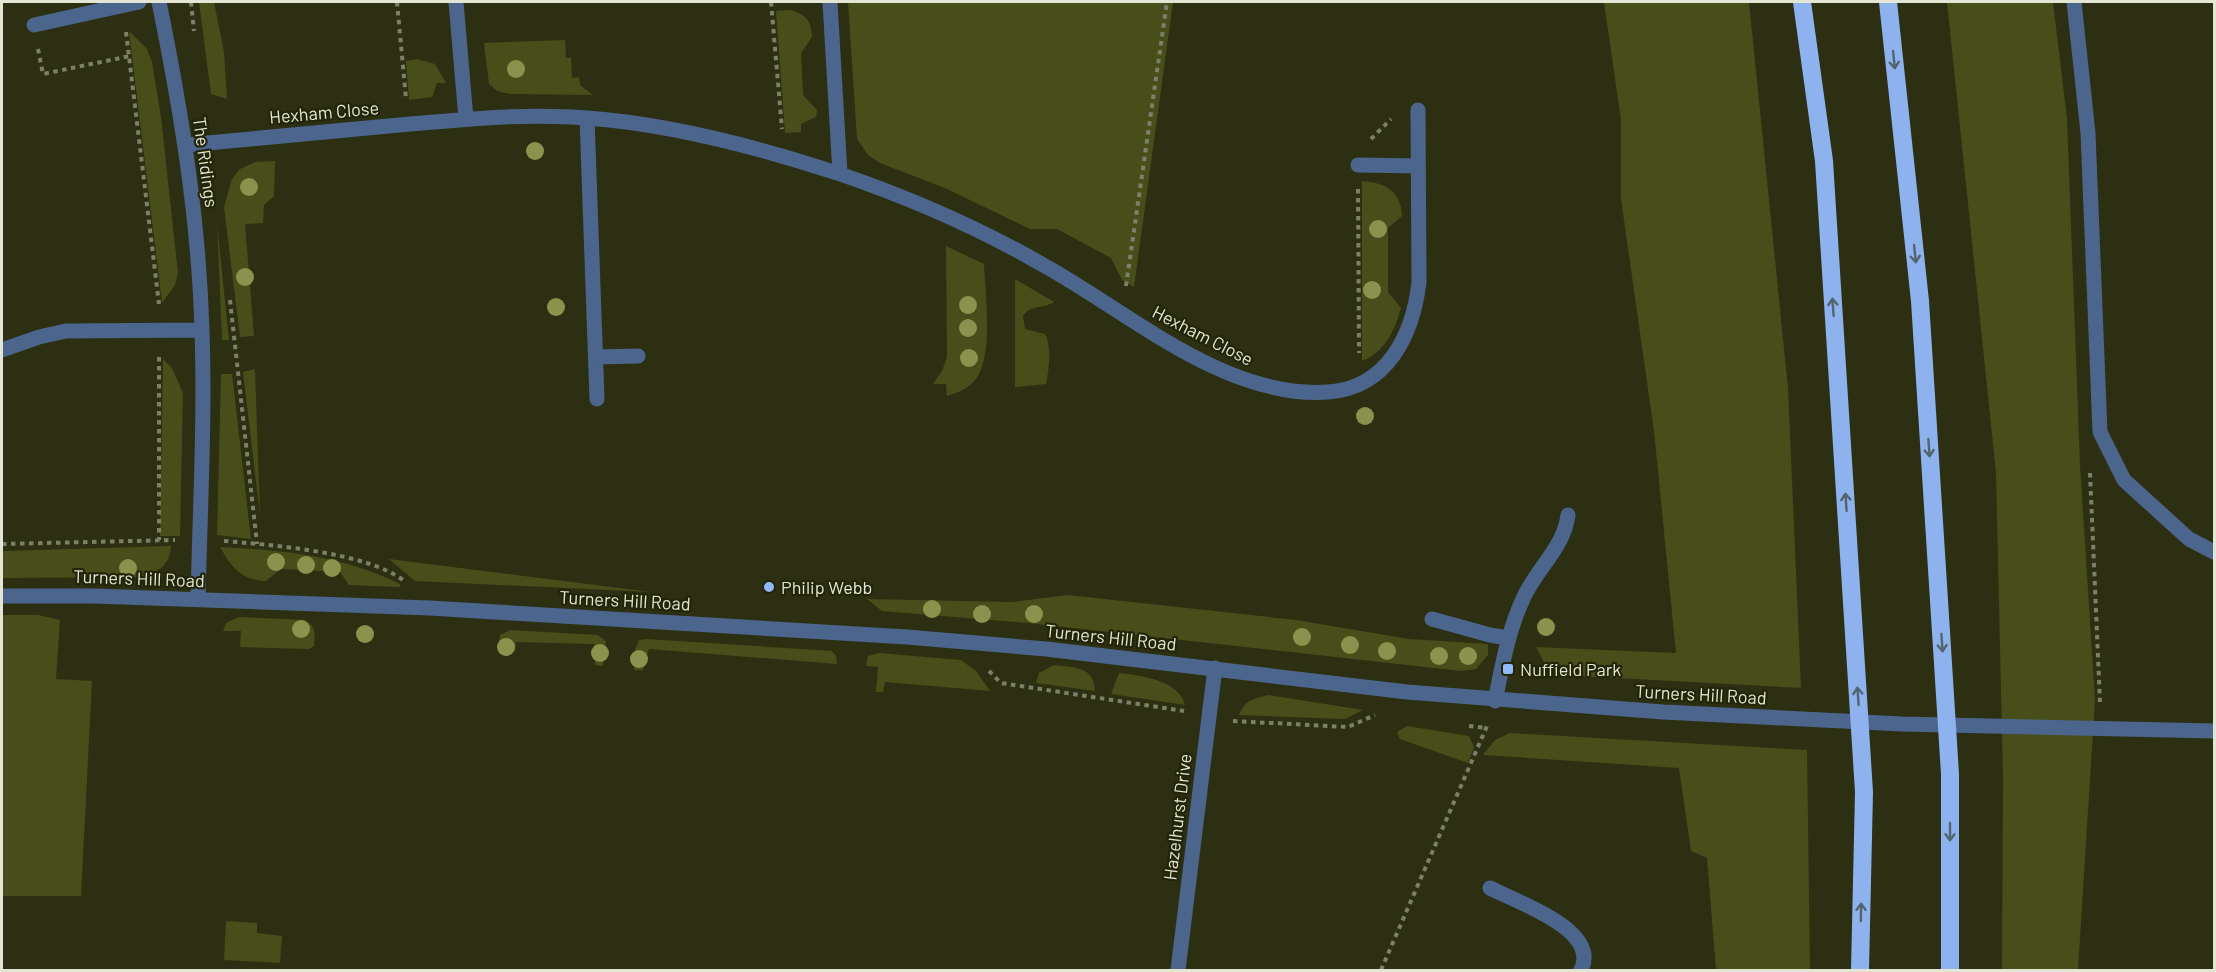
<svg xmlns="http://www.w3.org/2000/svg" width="2216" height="972" font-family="Barlow,sans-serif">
<rect width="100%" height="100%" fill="#2c2f12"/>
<path fill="#484e19" d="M199,2H214L224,52L227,99L211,94Z
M848,2H1173L1134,287L1122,280L1111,258L1057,229H1030L945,188L880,163L868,155L857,139Z
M1604,2H1749L1788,388L1801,688L1559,675L1544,662L1536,647L1676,653L1654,431L1621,199V120Z
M1947,2H2053L2067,118L2080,465L2095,699L2078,970H2002L2003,777L1996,473Z
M791,10C807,15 811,21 812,37L801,53L803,95L817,110L816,117L801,124V132L785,133L776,11Z
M129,31L147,49L152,62L161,117L178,273L175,285L162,303Z
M565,40L566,58H571L572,78L579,77L580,85L593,95L510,94L497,91L489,84L484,43Z
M417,59L435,64L446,83H437L432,97L409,100L406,61Z
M275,161L274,196L264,205L263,223L245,224L254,336L240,337L224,207L232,179L240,169L255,162Z
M1362,181C1386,183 1401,191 1402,216L1388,228V292L1401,308C1395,330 1385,352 1362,361Z
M217,223L229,340H222Z
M946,246L984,264C985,293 994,358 975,380C968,389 957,393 947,396L946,384H933L942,371L947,357Z
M1015,279L1054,302C1044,309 1031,304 1023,316L1025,329L1045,334C1052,347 1049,369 1046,384L1015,387Z
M163,359L172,368L183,393L180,536H160Z
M255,369L260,515L243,372Z
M221,374H232L251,539L217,535Z
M171,546C170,565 159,572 141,577L2,578V551Z
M220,547C283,550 343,556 400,584V587L349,585L340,572L281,569L266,581C241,580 232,568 220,547Z
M389,559L651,592L415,581Z
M1068,595L1296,620L1409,639L1488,644V655L1476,669L1461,671L1028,623L882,611L867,599L1011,602Z
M2,615H38L60,620L56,679L92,681L81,896H2Z
M239,617L305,620C316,626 315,634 314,646L309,649L240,647L241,631H223L226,623Z
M510,630L598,635L606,641L603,666L595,665L594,644L516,642L515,652H498L500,635Z
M646,639L832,651L836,656L837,664L649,649L643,670H634L635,650L639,640Z
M879,653L961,660L976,671L990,691L885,682L883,692H876L878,667L866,666L868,656Z
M1054,665C1075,668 1094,666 1095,691L1036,683L1039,673Z
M1119,673C1141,675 1180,681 1185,705L1111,694Z
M1269,695L1363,710L1345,719L1239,715C1245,700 1254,698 1269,695Z
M1407,726L1469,736L1474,747L1468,763L1400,739L1397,732Z
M1510,733L1807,750L1810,970H1716L1707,858L1691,851L1679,768L1483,755L1495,740Z
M226,921L257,923V933L282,936L280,963L224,960Z"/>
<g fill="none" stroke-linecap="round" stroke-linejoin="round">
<path stroke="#7d8068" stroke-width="4" stroke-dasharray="4.5 4.5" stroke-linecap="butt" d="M191,2L194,31
M397,2L406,99
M771,2L782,129
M126,32L159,304
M38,49L43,74L130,56
M1371,139L1391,119
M1358,189L1359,353
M1126,286L1167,2
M230,300L257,544
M159,357V540
M2090,473L2100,702
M224,541C272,545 365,552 403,580
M2,544L175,540
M989,671L1001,683L1184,711
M1233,721L1348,727L1375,715
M1469,726L1487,728
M1381,970L1487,726"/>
<path stroke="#4c658d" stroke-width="15" d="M159,2C181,110 199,220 202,331C205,420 200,510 198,599
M456,2L466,119
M830,2L840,174
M2074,2L2088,133L2100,432L2124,480L2189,539L2214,552
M34,25L139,2
M587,118L597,399
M186,145C260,138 335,131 410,124C469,119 528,113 587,118C670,124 761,148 840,174C910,198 981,229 1045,266C1130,313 1225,399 1328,392C1388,388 1413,334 1419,282L1418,110
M1358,165L1418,166
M2,350L39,337L66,331L202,330
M596,357L638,356
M2,596H94L430,608L907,637L1046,649L1407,692L1663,712L1902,724L2214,731
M1432,619L1490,635L1508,638
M1495,701C1502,667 1508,631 1523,599C1536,569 1564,548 1568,515
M1490,888C1517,902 1601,930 1581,970
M1178,970L1215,668"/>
<path stroke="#8db2ed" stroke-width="18" d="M1802,2L1824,161L1864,792L1860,970
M1888,2L1920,301L1950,774V970"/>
</g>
<g fill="#8a934d">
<circle cx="516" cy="69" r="9"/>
<circle cx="535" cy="151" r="9"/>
<circle cx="249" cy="187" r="9"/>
<circle cx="1378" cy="229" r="9"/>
<circle cx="245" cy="277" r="9"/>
<circle cx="1372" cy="290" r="9"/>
<circle cx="968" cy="305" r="9"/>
<circle cx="556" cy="307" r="9"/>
<circle cx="968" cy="328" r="9"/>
<circle cx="969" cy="358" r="9"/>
<circle cx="1365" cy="416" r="9"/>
<circle cx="276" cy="562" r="9"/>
<circle cx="306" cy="565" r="9"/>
<circle cx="128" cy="568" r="9"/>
<circle cx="332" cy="568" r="9"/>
<circle cx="932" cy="609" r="9"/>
<circle cx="982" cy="614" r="9"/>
<circle cx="1034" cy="614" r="9"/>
<circle cx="1546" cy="627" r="9"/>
<circle cx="301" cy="629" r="9"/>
<circle cx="365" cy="634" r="9"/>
<circle cx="1302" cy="637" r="9"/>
<circle cx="1350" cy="645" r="9"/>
<circle cx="506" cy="647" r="9"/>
<circle cx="1387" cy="651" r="9"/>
<circle cx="600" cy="653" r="9"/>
<circle cx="1439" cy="656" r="9"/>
<circle cx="1468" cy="656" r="9"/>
<circle cx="639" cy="659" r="9"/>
</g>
<defs><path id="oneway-shaft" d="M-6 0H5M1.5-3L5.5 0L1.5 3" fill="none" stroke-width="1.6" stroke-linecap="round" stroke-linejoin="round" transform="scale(1.5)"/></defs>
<g stroke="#52646e">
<use href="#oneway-shaft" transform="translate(1894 60) rotate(84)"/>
<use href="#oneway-shaft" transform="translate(1915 254) rotate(84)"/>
<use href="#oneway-shaft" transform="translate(1833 307) rotate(-94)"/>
<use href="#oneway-shaft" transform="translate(1929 448) rotate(86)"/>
<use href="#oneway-shaft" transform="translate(1846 502) rotate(-94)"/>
<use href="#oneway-shaft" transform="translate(1942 643) rotate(86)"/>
<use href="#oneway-shaft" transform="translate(1858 696) rotate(-94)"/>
<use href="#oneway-shaft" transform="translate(1950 832) rotate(90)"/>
<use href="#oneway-shaft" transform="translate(1861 912) rotate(-89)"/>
</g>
<g fill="#8fb8fd" stroke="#222507" stroke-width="2">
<circle cx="769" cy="587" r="6"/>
<rect x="1502" y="663" width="12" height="12" rx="3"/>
</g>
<g text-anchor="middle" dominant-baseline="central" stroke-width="4.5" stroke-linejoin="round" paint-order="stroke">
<g font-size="18" fill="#e3e6d4" stroke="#222507">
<text transform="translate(324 112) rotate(-5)">Hexham Close</text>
<text transform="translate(206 162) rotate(82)">The Ridings</text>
<text transform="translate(1203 335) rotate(27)">Hexham Close</text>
<text transform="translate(139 578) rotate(2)">Turners Hill Road</text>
<text transform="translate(625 600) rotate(3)">Turners Hill Road</text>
<text transform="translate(1111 637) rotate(6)">Turners Hill Road</text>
<text transform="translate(1701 694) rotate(3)">Turners Hill Road</text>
<text transform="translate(1177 817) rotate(-83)">Hazelhurst Drive</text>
</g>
<g font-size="18" fill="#e3e6d4" stroke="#222507" text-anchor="start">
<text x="781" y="587">Philip Webb</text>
<text x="1520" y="669">Nuffield Park</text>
</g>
</g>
<rect width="2216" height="972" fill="none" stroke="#e3e6d4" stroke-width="6"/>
</svg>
